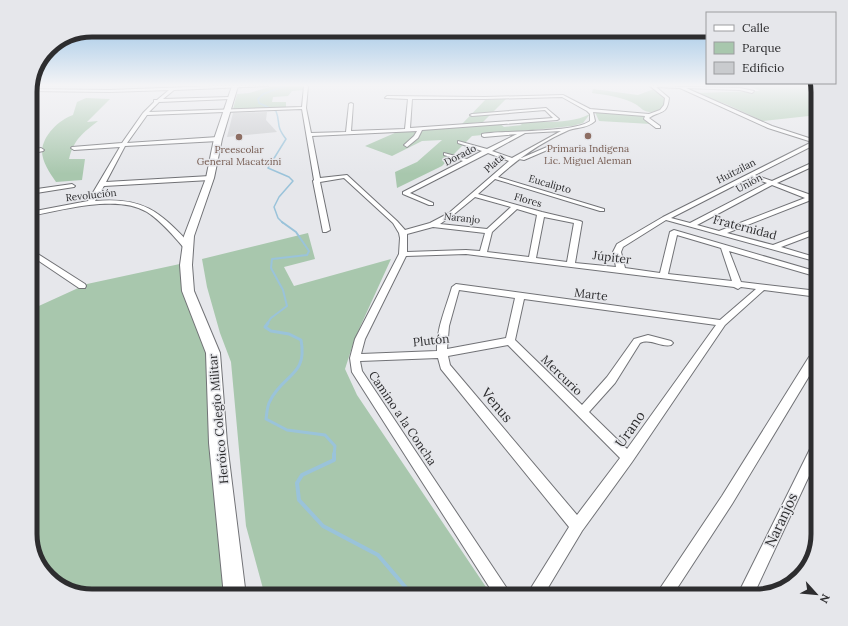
<svg xmlns="http://www.w3.org/2000/svg" width="848" height="626" font-family="Lora,serif">
<rect width="100%" height="100%" fill="#e6e7eb"/>
<path fill="#a8c7ad" d="M273,86H306L303,90L292,91L288,96L273,97L272,102H286V108L233,109L237,94L249,93Z
M749,86H817L818,115L763,121L726,104L695,93L760,91Z
M593,89L638,95L654,89L667,98C665,107 660,112 650,112C644,112 641,108 637,105C624,97 606,95 592,93Z
M86,98L110,99L87,122L98,121C83,133 74,139 69,159H85L82,180L56,182C50,173 42,162 42,151C43,135 59,120 73,115L77,102Z
M507,98L483,122L462,124L486,99Z
M595,112L646,115L651,124L599,121Z
M590,114L583,123L572,126L472,136L442,166L397,188L395,172L417,162L442,140L422,141L392,156L365,146L397,132L499,123L504,127L522,125L517,122C540,121 570,125 590,114Z
M308,233L315,259L284,267L294,286L391,259L355,338L345,369L357,395L492,596H265L246,526L231,362L220,333L207,287L202,259Z
M189,262L192,287L210,355L234,596H92L55,583L38,565L30,538V310L87,284Z"/>
<g fill="none" stroke-linecap="round" stroke-linejoin="round">
<path stroke="#9ac3da" stroke-width="1.5" d="M283,223L278,218L274,207L279,197L293,181L289,177L268,168L286,139C275,125 281,124 276,111L259,103L258,99L263,94L285,86"/>
<path stroke="#9ac3da" stroke-width="2" d="M267,324L271,318L287,306L283,290L271,268L272,259L307,255L309,251L296,232L282,222"/>
<path stroke="#9ac3da" stroke-width="3" d="M268,323L265,327L271,331L289,334L301,340C308,376 283,374 270,401C267,406 267,413 266,419L287,430L325,435L335,446L334,455"/>
<path stroke="#9ac3da" stroke-width="4" d="M334,454V460L302,475L297,483L299,500L323,526L378,555L413,596"/>
</g>
<path fill="#c9cbce" d="M267,112L266,120L277,132L227,137L233,113Z"/>
<g fill="none" stroke-linecap="round" stroke-linejoin="round">
<g stroke="#717276" stroke-width="2">
<path id="street" d="M214,86H268L174,90L163,99L230,97L232,98L230,99L159,102L149,112L302,107L304,86H308L306,108L311,133L346,132L349,104L351,103L353,104L351,131L405,129L408,99L385,98L387,96L485,97L563,95L590,109L649,114L660,110L664,105L665,98L650,86L740,88L754,91L752,93L740,90L686,88L772,126L818,141V143L755,175L772,181L818,160V164L777,183L811,195L818,193V199L815,201L811,200L727,233L773,245L818,228V233L781,247L818,258V262L666,220L623,247L621,252L625,268L660,273L670,232L674,230L818,272V277L729,251L741,282L818,291V297L764,290L725,325L632,462L582,531L543,596H526L569,527L441,369L438,358L360,361L362,371L512,596H495L352,372L350,358L355,339L399,254L400,238L399,233L393,223L344,178L320,182L330,230L326,232H323L313,181L314,180L302,109L147,115L127,143L218,137L221,139L218,141L125,146L106,182L210,176L213,178L210,180L104,186L95,201C143,197 159,211 190,244V248H184C173,235 161,221 147,212C118,194 62,210 30,216V212L88,201L120,147L74,150L71,148L72,147L122,143L143,113L154,102V100H157L169,90L109,92L30,91V89L109,90ZM656,87L680,88L768,128L812,142L663,217L617,244L613,252L616,267L575,263L582,222L580,221L542,212L478,194L495,179L600,211H604V209L498,177C519,158 543,141 569,130C578,127 588,128 595,121L593,112L645,116L644,119L656,128H660V126L649,118C660,110 667,116 669,98ZM562,97L587,111L590,114V121C574,133 507,130 482,134V136L484,137L517,134L487,149L458,141V143L482,151L467,159L444,153V155L463,161L403,192V194L429,205H433V203L410,193L488,153L509,161L449,213L430,223L405,230L397,221L347,175L320,178L312,136L417,131L414,136L404,145L407,147L418,138L422,130L557,120L559,119L546,108L472,114L470,115L472,116L545,110L553,118L410,128L412,99H485ZM561,131L512,158L492,151L525,133ZM751,177L767,183L690,223L671,218ZM772,185L805,198L719,231L697,225ZM475,197L511,207L487,229L440,224L453,215ZM517,209L537,215L529,257L487,252L492,232ZM544,217L574,223L567,262L536,258ZM433,227L485,233L480,251L466,250L407,252V234ZM677,235L721,248L732,281L668,274ZM466,254L734,287L738,289L741,287L756,289L720,320L456,284L452,287C446,308 436,329 437,351L361,354L365,339L406,256ZM459,290L515,298L506,338L447,349L449,326ZM524,299L716,325L627,449L589,412L615,383L640,343C651,338 661,348 671,345L673,343L671,341L648,335L634,339L607,377L582,405L515,340ZM508,345L620,458L577,515L450,365L448,356Z
M547,147L552,148L524,160L519,159Z
M41,148L44,150L43,151L30,154V150Z
M72,184L75,186L74,187L30,194V190Z
M30,249L85,284L86,286L85,288H79L30,255Z
M813,356L817,357L818,360L817,363L732,504L672,596H655L722,496L809,357Z
M818,440V458L814,466L818,468V480L809,476L753,596H737L814,441Z"/>
</g>
<g stroke="#717276" stroke-width="2">
<path id="secondary" d="M232,86H238L222,139L214,178L194,236L192,265L194,291L220,353L227,443L246,596H224L209,443L206,353L182,291L180,265L184,236L206,178L214,139Z"/>
</g>
<use href="#street" fill="#fff" fill-rule="evenodd"/>
<use href="#secondary" fill="#fff" fill-rule="evenodd"/>
</g>
<linearGradient id="sky" x2="0" y2="1"><stop stop-color="#89bae2"/><stop offset="0.49" stop-color="#f4f4f6"/><stop offset="1" stop-color="#f4f4f6" stop-opacity="0"/></linearGradient>
<rect width="848" height="174" fill="url(#sky)"/>
<g fill="#8d6e63" stroke="#e6e7eb" stroke-width="1.5">
<circle cx="588" cy="136" r="4"/>
<circle cx="239" cy="137" r="4"/>
</g>
<g text-anchor="middle" dominant-baseline="central" stroke-width="3" stroke-linejoin="round" paint-order="stroke">
<g font-size="10" fill="#785e54" stroke="#e6e7eb">
<text x="588" y="148">Primaria Indigena<tspan x="588" dy="12">Lic. Miguel Aleman</tspan></text>
<text x="239" y="149">Preescolar<tspan x="239" dy="12">General Macatzini</tspan></text>
</g>
<g font-size="10" fill="#2d2d2f" stroke="#e6e7eb">
<text transform="translate(460 155) rotate(-27)">Dorado</text>
<text transform="translate(494 163) rotate(-41)">Plata</text>
<text transform="translate(736 171) rotate(-27)">Huitzilan</text>
<text transform="translate(749 183) rotate(-28)">Unión</text>
<text transform="translate(550 184) rotate(16)">Eucalipto</text>
<text transform="translate(91 195) rotate(-6)">Revolución</text>
<text transform="translate(528 200) rotate(16)">Flores</text>
<text transform="translate(462 218) rotate(6)">Naranjo</text>
</g>
<g font-size="12" fill="#2d2d2f" stroke="#e6e7eb">
<text transform="translate(745 227) rotate(15)">Fraternidad</text>
<text transform="translate(612 257) rotate(7)">Júpiter</text>
<text transform="translate(591 294) rotate(7)">Marte</text>
<text transform="translate(431 340) rotate(-6)">Plutón</text>
<text transform="translate(562 375) rotate(44)">Mercurio</text>
<text transform="translate(403 418) rotate(56)">Camino a la Concha</text>
<text transform="translate(218 419) rotate(-95)">Heróico Colegio Militar</text>
</g>
<g font-size="14" fill="#2d2d2f" stroke="#e6e7eb">
<text transform="translate(497 405) rotate(50)">Venus</text>
<text transform="translate(630 429) rotate(-55)">Urano</text>
<text transform="translate(781 520) rotate(-65)">Naranjos</text>
</g>
</g>
<path d="M0 0H848V626H0ZM92 37H756A55 55 0 0 1 811 92V534A55 55 0 0 1 756 589H92A55 55 0 0 1 37 534V92A55 55 0 0 1 92 37Z" fill="#e6e7eb" fill-rule="evenodd"/>
<path fill="none" stroke="#2d2d2f" stroke-width="5" d="M92 37H756A55 55 0 0 1 811 92V534A55 55 0 0 1 756 589H92A55 55 0 0 1 37 534V92A55 55 0 0 1 92 37Z"/>
<rect x="706" y="12" width="130" height="72" fill="#e6e7eb" stroke="#9c9da0"/>
<rect x="714" y="25" width="20" height="6" fill="#ffffff" stroke="#9c9da0"/>
<text x="742" y="32" font-size="12" fill="#2d2d2f">Calle</text>
<rect x="714" y="42" width="20" height="12" fill="#a8c7ad" stroke="#9c9da0"/>
<text x="742" y="52" font-size="12" fill="#2d2d2f">Parque</text>
<rect x="714" y="62" width="20" height="12" fill="#c9cbce" stroke="#9c9da0"/>
<text x="742" y="72" font-size="12" fill="#2d2d2f">Edificio</text>
<g transform="translate(816 594) rotate(117)" stroke="#e6e7eb" stroke-width="3" paint-order="stroke">
<path d="M0-3L7 15L0 10L-7 15Z" fill="#2d2d2f"/>
<text y="-6" font-size="11" font-weight="bold" text-anchor="middle" fill="#2d2d2f">N</text>
</g>
</svg>
